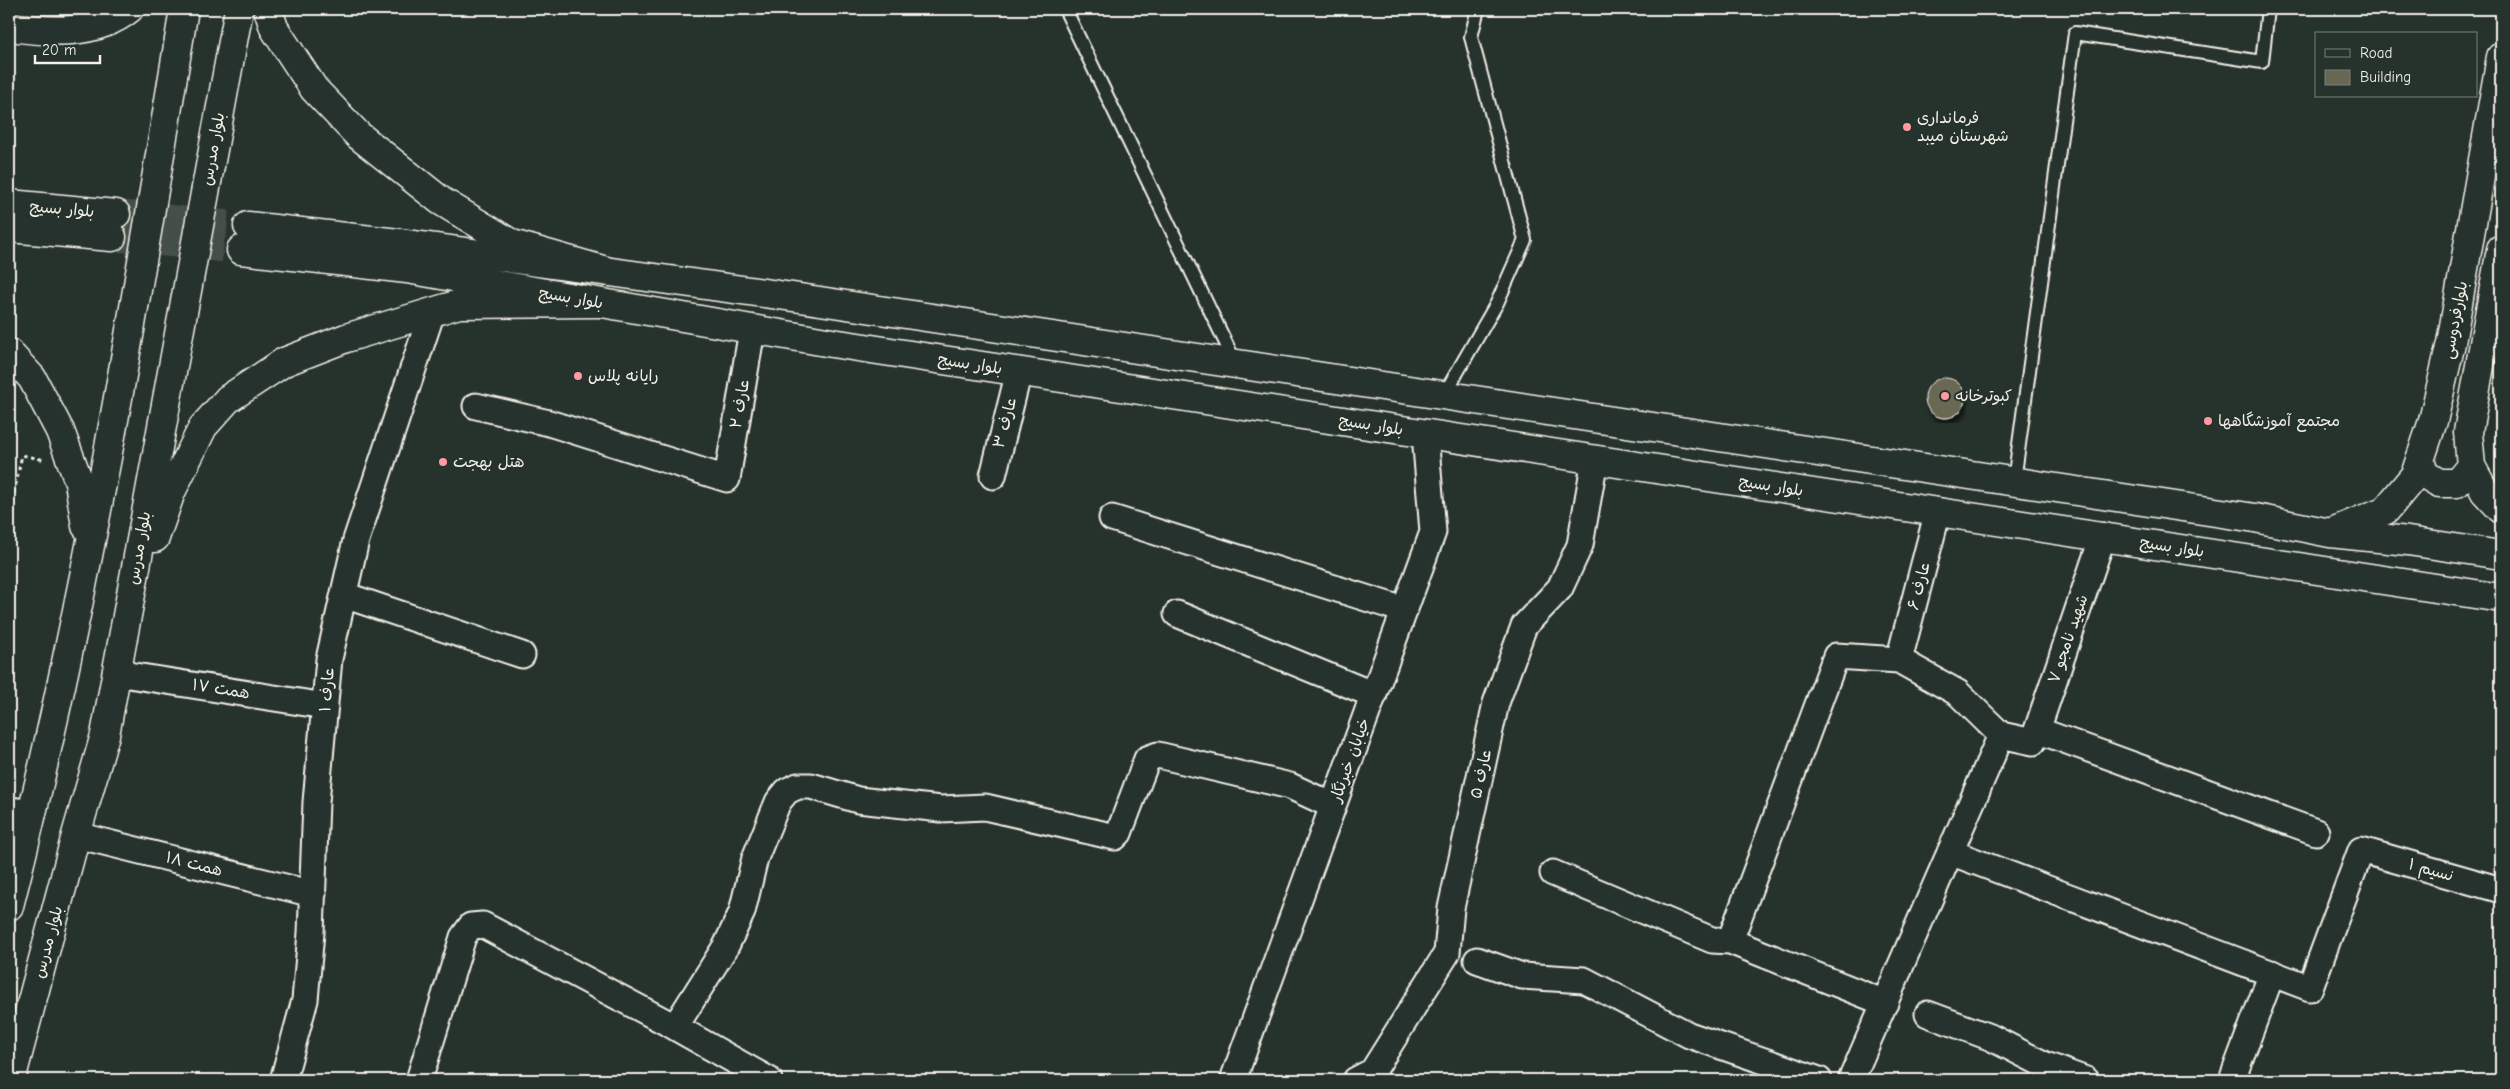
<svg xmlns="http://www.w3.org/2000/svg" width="2510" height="1089" font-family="'Comic Neue','Playpen Sans Arabic',sans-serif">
<defs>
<filter id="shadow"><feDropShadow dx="3" dy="5.5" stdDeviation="2.5" flood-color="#0009"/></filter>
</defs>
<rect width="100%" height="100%" fill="#26332d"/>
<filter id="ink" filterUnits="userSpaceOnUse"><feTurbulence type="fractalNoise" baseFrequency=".02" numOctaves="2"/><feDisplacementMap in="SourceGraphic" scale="10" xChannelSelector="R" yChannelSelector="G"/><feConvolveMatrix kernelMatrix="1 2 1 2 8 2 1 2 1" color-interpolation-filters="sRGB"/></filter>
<g filter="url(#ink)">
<path fill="#676752" stroke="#f4f1e8" filter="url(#shadow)" d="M1925 398a20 20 0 1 1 40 0a20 20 0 1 1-40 0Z"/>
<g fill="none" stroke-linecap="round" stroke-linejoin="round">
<path stroke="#455049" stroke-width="28" stroke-dasharray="28 14" stroke-linecap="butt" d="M116,214L248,226
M112,237L241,250"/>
<g stroke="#f4f1e8" stroke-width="16">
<path id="service" d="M1065,9L1235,362
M1444,395L1497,303L1525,240L1471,37L1478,9
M2014,481L2075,33L2262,62L2268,9"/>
</g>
<g stroke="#f4f1e8" stroke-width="29">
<path id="minor" d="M476,406L549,423L727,479L752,330
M993,476L1019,371
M1112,518L1404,610
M344,595L522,655
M1177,614L1374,695
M1899,660L1938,511
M116,673L325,706
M2037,730L2316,832
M9,810L33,813
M76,835L313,894
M1950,852L2310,988L2361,850L2501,890
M1553,873L1712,940L1730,941L1885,1003
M1730,941L1836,656L1899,660L1958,693L2001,735
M1477,960L1522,976L1584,980L1689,1035L1819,1080
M1928,1014L1992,1038L2043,1064L2086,1080
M675,1027L726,946L742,912L755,858L778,802L787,791L798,786H811L858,800L941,809L985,807L1115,837L1119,833L1147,759L1158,755L1290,786L1333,806
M283,1080L305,1000L311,933L316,802L329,659L356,540L432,312
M419,1080L463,937L471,926L483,925L675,1027L769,1080
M1233,1080L1433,532L1425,434
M1356,1080L1373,1071L1447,953L1451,908L1496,703L1524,626L1560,588L1580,545L1595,459
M1851,1080L2001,735L2033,742L2103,536
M2232,1080L2272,973"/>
</g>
<g stroke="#f4f1e8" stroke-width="31">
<path id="tertiary" d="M9,27C48,32 96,36 129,9"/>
</g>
<g stroke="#f4f1e8" stroke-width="31">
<path id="secondary" d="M9,204L116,214
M248,226L407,244L800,298L2255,518L2330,533L2408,541L2501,555
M9,228L112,237
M2501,249L2468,432L2471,466L2485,492L2501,509
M241,250L407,269L832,343L2501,598
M2420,459L2424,474L2439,483H2457L2471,466
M2332,532L2386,510L2415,475L2433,421L2451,343L2501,57"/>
</g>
<g stroke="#f4f1e8" stroke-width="31">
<path id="primary" d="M268,9L274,28L314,89L358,135L441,201L512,244L606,271
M9,353L32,378L60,431L79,482L86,526
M155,538L171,492L203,427L228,399L284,362L346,338L459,304L600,303
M9,906C85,611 135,310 184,9
M11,1080L76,835L105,735L239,9"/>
</g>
<path stroke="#f4f1e8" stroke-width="3" stroke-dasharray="4 4" stroke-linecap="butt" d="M9,517L22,455L45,460"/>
<use href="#service" stroke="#26332d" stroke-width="12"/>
<use href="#minor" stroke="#26332d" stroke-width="25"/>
<use href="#tertiary" stroke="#26332d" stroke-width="28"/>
<use href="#secondary" stroke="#26332d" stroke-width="28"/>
<use href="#primary" stroke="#26332d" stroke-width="28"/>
</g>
</g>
<g fill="#ff9aa2" stroke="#26332d" stroke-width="2">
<circle cx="1907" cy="127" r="5"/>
<circle cx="578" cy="376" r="5"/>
<circle cx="1945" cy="396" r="5"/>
<circle cx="2208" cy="421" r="5"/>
<circle cx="443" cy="462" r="5"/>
</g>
<g text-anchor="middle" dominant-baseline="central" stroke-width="4" stroke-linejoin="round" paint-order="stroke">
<g font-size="16" fill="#f4f1e8" stroke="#26332d" text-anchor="start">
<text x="1917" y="118">فرمانداری<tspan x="1917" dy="18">شهرستان میبد</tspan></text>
<text x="588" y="376">رایانه پلاس</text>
<text x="1955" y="396">کبوترخانه</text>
<text x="2218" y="421">مجتمع آموزشگاهها</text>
<text x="453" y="462">هتل بهجت</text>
</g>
<g font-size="16" fill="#f4f1e8" stroke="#26332d">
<text transform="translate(213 149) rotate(-80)">بلوار مدرس</text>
<text transform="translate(62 209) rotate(5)">بلوار بسیج</text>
<text transform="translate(571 298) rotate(10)">بلوار بسیج</text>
<text transform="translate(2455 320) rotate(-79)">بلوارفردوسی</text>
<text transform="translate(970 364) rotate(9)">بلوار بسیج</text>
<text transform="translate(740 404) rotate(-80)">عارف ۲</text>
<text transform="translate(1005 423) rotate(-75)">عارف ۳</text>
<text transform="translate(1371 425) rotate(9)">بلوار بسیج</text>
<text transform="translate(1771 486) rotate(9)">بلوار بسیج</text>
<text transform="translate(2172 547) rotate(9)">بلوار بسیج</text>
<text transform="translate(139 548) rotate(-80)">بلوار مدرس</text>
<text transform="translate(1919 586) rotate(-75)">عارف ۶</text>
<text transform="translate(2068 639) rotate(-71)">شهید نامجو ۷</text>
<text transform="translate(221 689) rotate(9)">همت ۱۷</text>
<text transform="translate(327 690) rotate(-85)">عارف ۱</text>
<text transform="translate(1350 760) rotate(-70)">خیابان خبرنگار</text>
<text transform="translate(1481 774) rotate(-77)">عارف ۵</text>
<text transform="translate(194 864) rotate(14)">همت ۱۸</text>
<text transform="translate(2431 870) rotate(16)">نسیم ۱</text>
<text transform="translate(48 942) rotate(-75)">بلوار مدرس</text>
</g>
</g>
<rect width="2510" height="1089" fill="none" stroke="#26332d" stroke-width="30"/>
<rect x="15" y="15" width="2480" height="1059" fill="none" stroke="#f4f1e8" stroke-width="2" filter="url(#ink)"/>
<rect x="2315" y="32" width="162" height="65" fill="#26332d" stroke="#787f78"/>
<rect x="2325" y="49" width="25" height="8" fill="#26332d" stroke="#787f78"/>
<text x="2360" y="58" font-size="15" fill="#f4f1e8">Road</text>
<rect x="2325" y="70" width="25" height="15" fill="#676752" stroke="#787f78"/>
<text x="2360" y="82" font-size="15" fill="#f4f1e8">Building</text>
<path d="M35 55v8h65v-8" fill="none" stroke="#f4f1e8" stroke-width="2.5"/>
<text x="42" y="55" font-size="15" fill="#f4f1e8" stroke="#26332d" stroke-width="4" paint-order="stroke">20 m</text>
</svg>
